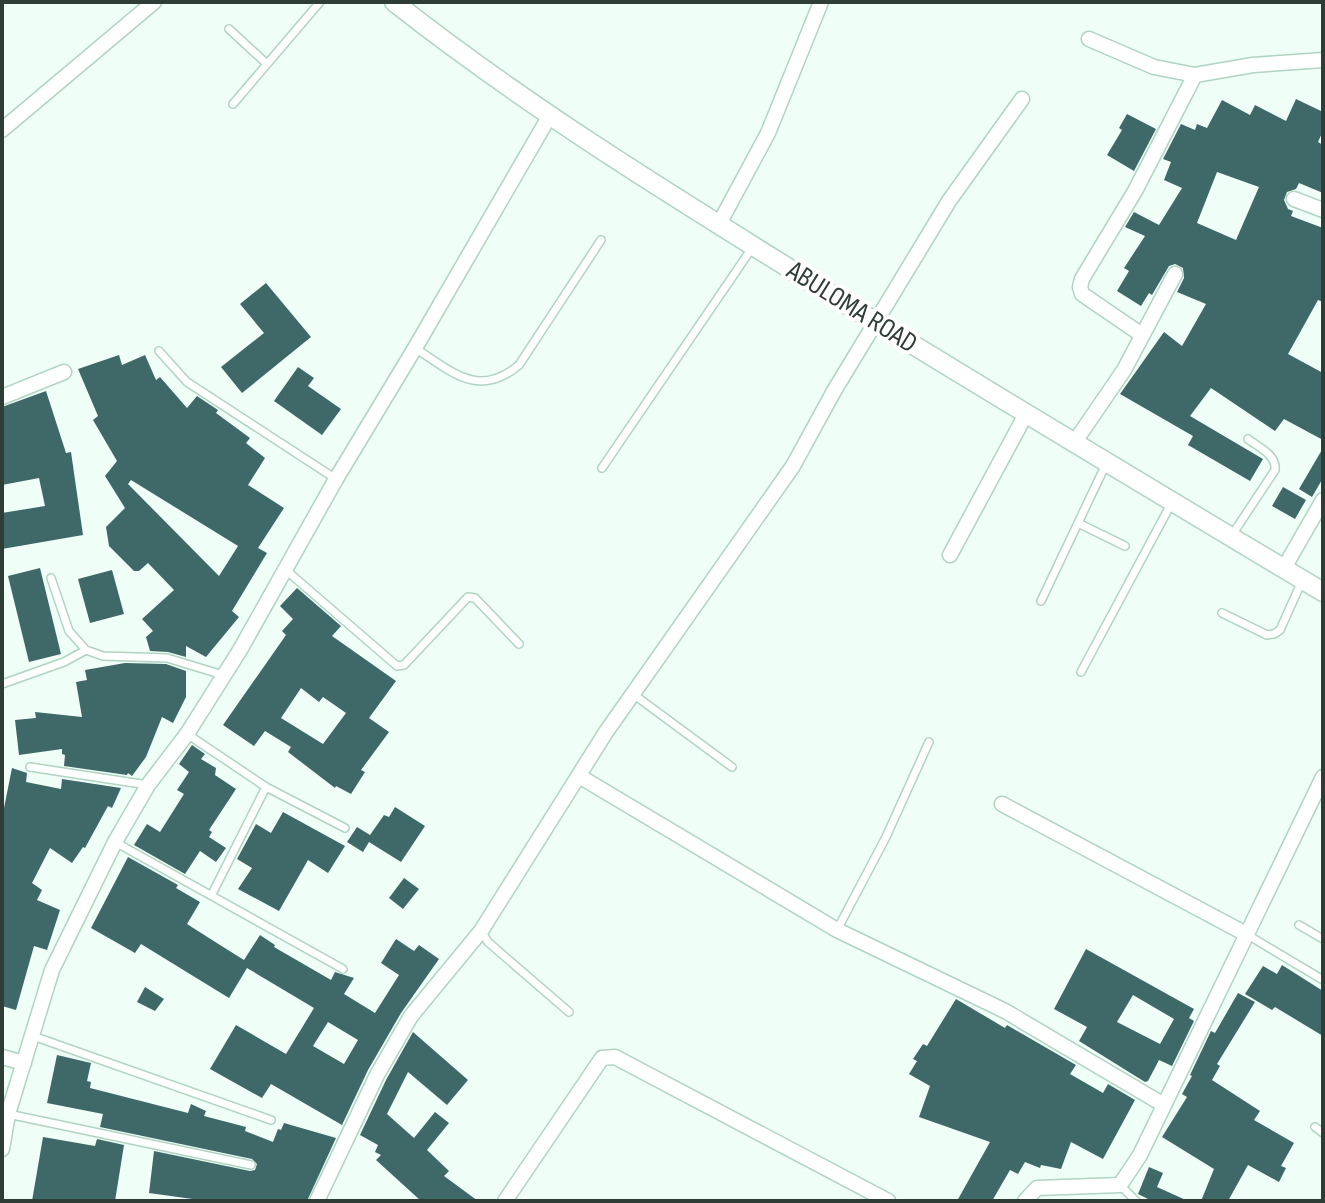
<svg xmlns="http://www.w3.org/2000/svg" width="1325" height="1203" font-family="'Sofia Sans Condensed',sans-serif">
<rect width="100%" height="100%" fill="#effef7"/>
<path fill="#3f6868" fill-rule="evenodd" d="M1296,99L1323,112V131L1318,142L1323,145V193L1299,183L1296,189L1287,192L1284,200L1288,209L1293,211L1291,216L1323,228V302L1318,300L1288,354L1323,373V440L1284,419L1275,431L1211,388L1190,416L1263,459L1250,481L1188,445L1193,436L1120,394L1164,332L1182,346L1206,304L1177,292L1184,278L1183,268L1175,264L1169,266L1152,295L1149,293L1141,306L1117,291L1129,271L1124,268L1145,236L1125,227L1134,212L1159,225L1182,188L1164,180L1171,162L1163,159L1181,124L1195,130L1197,124L1207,128L1222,100L1250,115L1255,105L1286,121ZM1217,172L1259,187L1236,240L1197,223Z
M1127,114L1156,129L1134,171L1107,155L1122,130L1119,128Z
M266,283L311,337L242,393L221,367L264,333L240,304Z
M119,355L122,365L145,355L156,380L160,377L187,408L197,396L218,410L216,413L250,438L246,443L265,458L248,485L284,508L258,548L267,553L232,611L239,617L206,657L186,646V657L168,652L150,651L146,637L153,631L142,619L174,590L148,563L139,571H134L109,546L106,527L125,508L105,476L117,461L93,420L98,416L78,369ZM131,480L238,546L219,576L128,484Z
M298,367L314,378L308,386L341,409L322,435L274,401Z
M46,391L66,453L71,452L83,535L2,549V513L45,506L39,478L2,485V407Z
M1323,448V478L1312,497L1299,489Z
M1283,487L1306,500L1295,519L1272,506Z
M40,568L61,654L29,662L8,576Z
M112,570L124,614L90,623L78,579Z
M297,588L341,626L332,636L396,681L369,718L389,732L361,770L365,772L351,794L336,786L335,788L288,752L291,747L265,731L254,746L223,725L286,635L282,631L293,619L280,606ZM301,688L319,702L323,697L346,713L323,744L281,718Z
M125,663L166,664L186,671V697L173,723L162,717L146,757L132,776L128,773L127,775L64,766L65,755L62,754V749L19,755L15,720L36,718L35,712L82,717L76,682L87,680L85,670Z
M192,745L205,754L201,759L216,768L215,775L236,789L209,830L212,832L209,837L226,848L216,862L200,851L185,874L134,845L147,824L160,832L184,794L177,790L189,772L179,764Z
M12,768L27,773L26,782L61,789L62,779L121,788L112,808L108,806L85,848L83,847L72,863L50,848L32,883L42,890L37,900L60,910L47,950L34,946L16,1010L2,1006V818Z
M395,807L425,826L401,862L369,842L363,852L347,842L357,827L370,835L384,815L389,817Z
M283,812L345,846L328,873L308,860L279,911L238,889L252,868L237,859L256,824L271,833Z
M128,857L178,885L176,888L200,902L187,924L220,945L244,960L260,935L275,945L274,947L331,980L335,972L354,978L344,994L375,1013L399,975L381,963L396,939L414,951L419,945L439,959L401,1013L368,1070L342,1125L271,1084L262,1098L210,1069L236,1025L286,1054L314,1008L247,968L229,998L141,944L135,953L91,928ZM328,1022L358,1040L344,1064L313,1046Z
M404,878L419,889L403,909L389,898Z
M1086,949L1194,1009L1189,1018L1194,1021L1172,1066L1159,1060L1148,1081L1145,1082L1079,1041L1087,1027L1054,1009ZM1133,995L1174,1019L1160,1044L1117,1022Z
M1282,965L1323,991V1036L1275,1007L1272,1010L1245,994L1263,966L1277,974Z
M145,987L164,999L155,1011L137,1002Z
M1238,993L1255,1002L1217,1064L1220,1066L1212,1080L1260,1111L1254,1120L1294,1143L1281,1166L1286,1168L1279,1182L1248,1165L1228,1201H1201L1214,1169L1162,1137L1187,1097L1182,1094L1192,1076L1190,1075L1211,1031L1215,1033Z
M956,999L1005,1028L1007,1025L1076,1065L1070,1074L1103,1093L1108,1084L1135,1100L1103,1159L1071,1142L1061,1169L1041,1165L1040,1168L1025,1162L1018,1174L1010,1170L992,1201H957L990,1142L919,1117L930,1086L909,1074L917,1061L913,1059L923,1044L927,1046Z
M413,1032L468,1080L447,1105L408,1072L387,1114L414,1138L435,1112L449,1123L427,1150L449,1171L444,1176L478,1201H421L376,1160L381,1155L375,1152L378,1145L360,1135L386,1080Z
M57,1055L91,1063L87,1081L91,1082L90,1088L188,1113L191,1104L206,1111L204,1116L246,1127L245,1131L273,1142L278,1129L281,1130L284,1123L336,1138L307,1201H207L149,1193L154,1151L250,1171L255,1170L257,1164L252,1159L100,1127L103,1114L47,1103Z
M43,1137L95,1146L97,1139L124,1145L115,1201H32Z
M1149,1167L1163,1173L1157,1187L1188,1201H1152L1138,1194Z"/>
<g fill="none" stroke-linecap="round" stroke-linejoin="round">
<g stroke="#b0d4c2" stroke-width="10">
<path id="service" d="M229,29L267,64
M233,104L320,2
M415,348C452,372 479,399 519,365L601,240
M159,351L187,382L336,479
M602,468L752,248
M1078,523L1125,546
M1232,535L1275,470C1277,455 1258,447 1248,439
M287,571L397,666L404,665L468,597L475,598L519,644
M51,578L69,631L86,650L103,656L167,658L223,675
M1041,601L1106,464
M1222,613L1267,635L1274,634L1280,630L1302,581
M1081,672L1171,504
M2,684L64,662L86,650
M633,694L732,767
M187,734L266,787L345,828
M30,767L148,785
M115,842L343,969
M212,894L266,787
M1299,925L1323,939
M837,930L886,837L929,742
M481,931L488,942L569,1012
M1246,934L1323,980
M33,1036L271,1120
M8,1114L251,1165
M1315,1127L1323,1133
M1120,1185L1136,1201"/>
</g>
<g stroke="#b0d4c2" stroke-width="17">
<path id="minor" d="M1089,39L1154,67L1195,75L1253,65L1323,60
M2,130L154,2
M1294,199L1323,210
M719,224L768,133L821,2
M1142,335L1082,294L1080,287L1082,279L1135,191L1195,75
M2,397L64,372
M1074,443L1124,370L1175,274
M950,555L1026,414
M1284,568L1323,500
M579,776L837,930L1005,1011L1164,1105
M1002,804L1246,934
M2,1057L24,1063
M2,1149L8,1114L52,970L115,842L148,785L187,734L240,650L336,479L415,348L549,117
M317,1201L377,1075L411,1016L481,931L606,732L793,466L834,391L949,201L1022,99
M505,1201L602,1058L615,1057L888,1201
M1025,1201L1037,1188L1120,1185L1140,1155L1323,777"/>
</g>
<g stroke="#b0d4c2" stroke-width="21">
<path id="tertiary" d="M394,2C521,102 658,187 795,272C970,381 1146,486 1323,592"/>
</g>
<use href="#service" stroke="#fff" stroke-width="7"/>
<use href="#minor" stroke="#fff" stroke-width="14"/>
<use href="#tertiary" stroke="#fff" stroke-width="18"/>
</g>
<g text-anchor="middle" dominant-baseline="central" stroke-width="8" stroke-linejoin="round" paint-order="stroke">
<g font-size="28" fill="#2e3d36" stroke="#fff">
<text transform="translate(852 307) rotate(32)">ABULOMA ROAD</text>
</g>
</g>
<rect width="1325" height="1203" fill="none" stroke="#2e3d36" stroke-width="8"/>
</svg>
